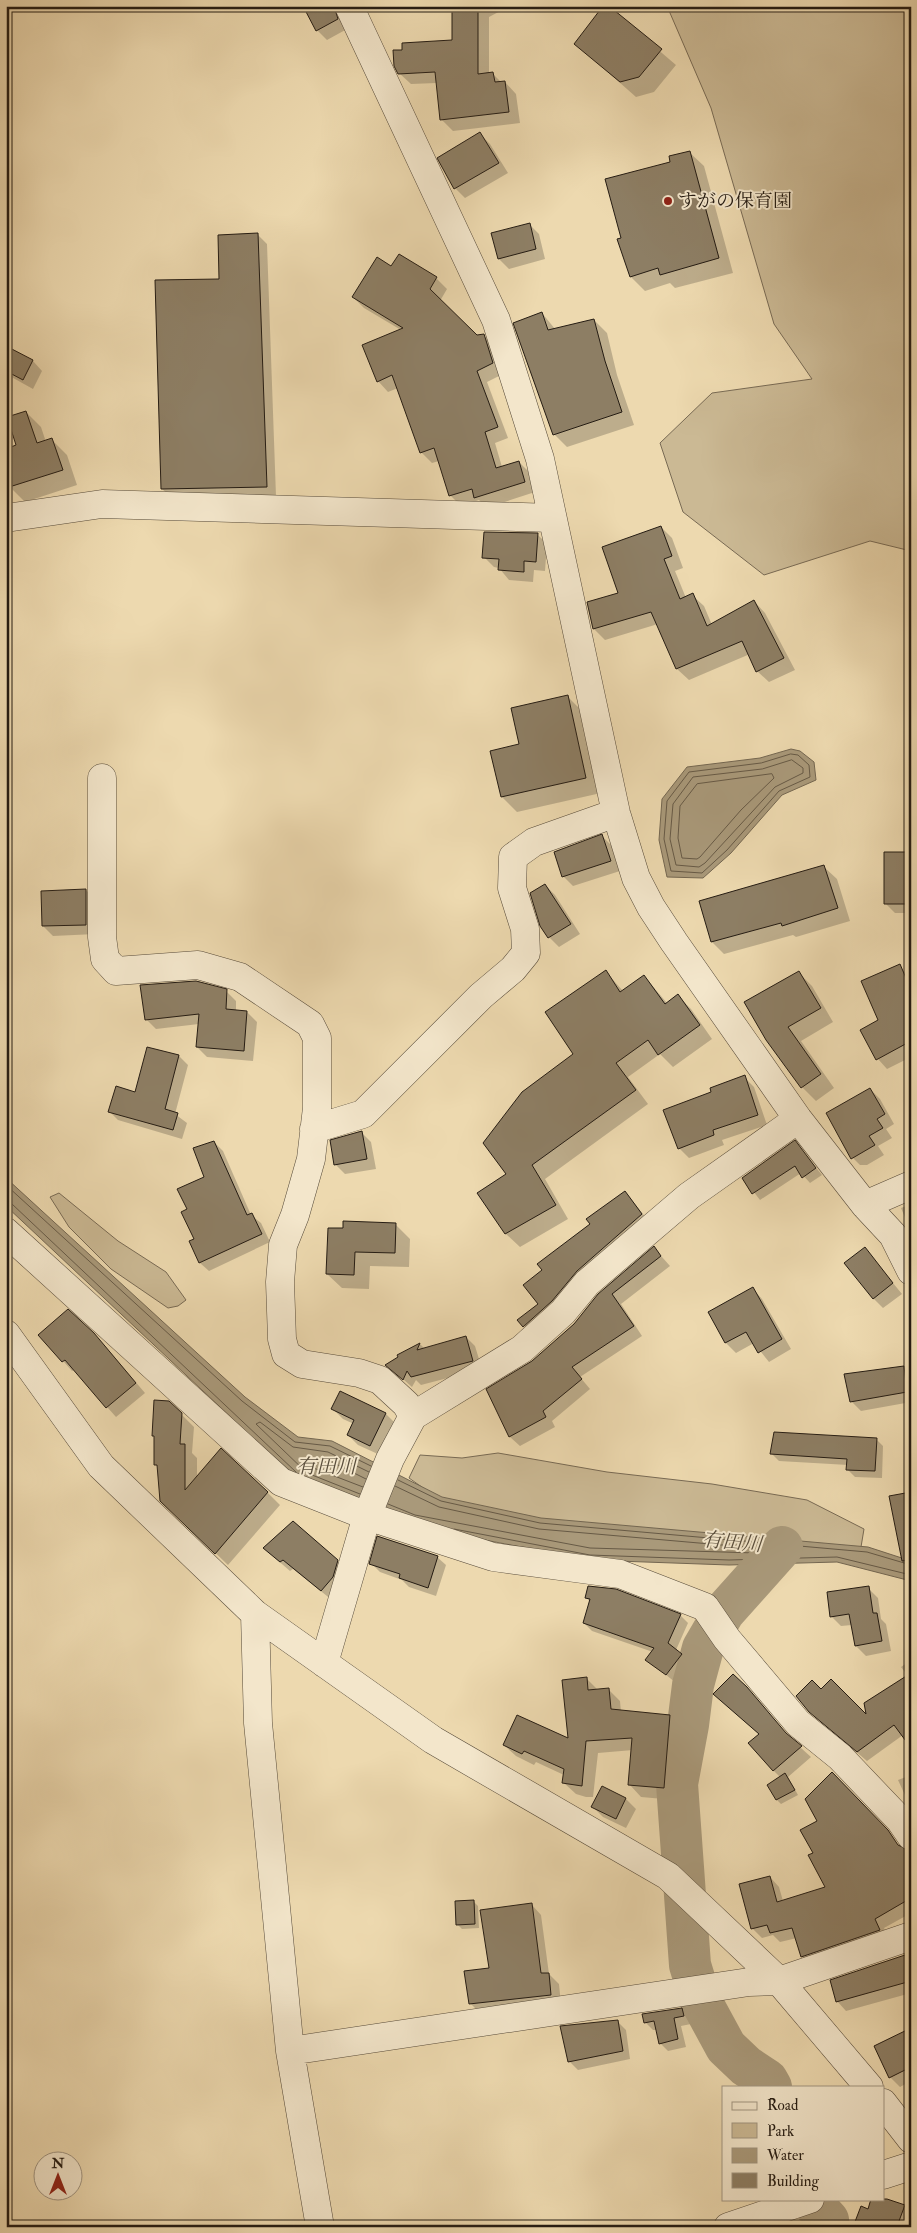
<svg xmlns="http://www.w3.org/2000/svg" width="917" height="2233" font-family="'IM FELL Double Pica','Noto Serif JP',serif">
<rect width="100%" height="100%" fill="#edd9af"/>
<filter id="stains"><feTurbulence type="fractalNoise" baseFrequency=".004" numOctaves="4"/><feColorMatrix values="0 0 0 0 .2 0 0 0 0 .09 0 0 0 0 .02 0 0 0 .5 -.17"/></filter>
<radialGradient id="worn" r=".72"><stop offset=".6" stop-color="#630" stop-opacity="0"/><stop offset="1" stop-color="#630" stop-opacity=".3"/></radialGradient>
<path fill="#cbb994" stroke="#786a54" d="M667,6H911V551L870,541L764,575L683,512L660,443L712,393L812,379L774,324L711,108Z
M59,1193L118,1241L166,1272L186,1300L178,1306L168,1308L111,1269L69,1227L50,1197Z
M498,1453L607,1472L712,1484L807,1500L864,1529L860,1553L641,1535L446,1504L409,1478L420,1455L462,1458Z"/>
<path fill="#a9997a" stroke="#746751" d="M791,749L800,751L814,762L816,780L782,795L731,853L703,878L667,877L659,840L662,799L687,767L760,758Z
M6,1178L245,1397L298,1437L332,1441L442,1497L541,1518L868,1547L911,1561V1581L837,1562L729,1565L589,1560L412,1526L301,1483L6,1206Z"/>
<path fill="#0003" d="M304,6H342L347,29L327,40L317,30Z
M453,6H510L489,17V74H493L501,82H505L516,94L520,123L453,131L441,119L437,83L411,84L399,73L453,41Z
M607,6L676,65L654,92L636,97L576,44Z
M480,134L490,144L508,173L465,198L455,188L439,158Z
M689,152L704,166L733,273L675,288L670,283L645,291L631,277L623,239L672,162Z
M529,224L539,234L545,259L509,269L499,259Z
M258,235L267,244L276,496L172,498L162,489L221,280Z
M400,255L436,278L447,289L440,301L477,336L483,335L494,346L503,374L487,382L508,438L495,443L502,467L519,462L530,473L535,492L486,508L479,500L461,506L450,495L439,461L432,463L421,452L398,388L388,392L378,381L401,330L364,308L353,297L392,268Z
M542,313L555,329L594,320L607,333L617,375L634,425L567,447L554,434Z
M6,347L33,361L42,371L33,389L6,374Z
M26,412L41,427L46,442L52,440L67,455L77,485L25,502L10,487L6,476L18,446Z
M661,527L672,538L683,568L675,571L686,598L692,595L704,606L712,625L754,601L765,613L795,670L769,682L757,671L750,654L689,680L677,669L658,624L605,640L594,629L620,594Z
M537,534L547,544L545,571L534,570L533,582L509,580L499,568L494,567L484,557Z
M567,696L582,711L601,793L517,812L502,797L521,745Z
M602,836L612,846L620,871L573,886L563,876Z
M911,853V913H895L885,903Z
M824,867L837,879L850,921L796,937L793,935L724,954L712,942L700,902Z
M545,885L555,895L580,934L559,947L549,937Z
M86,890L96,900V934L53,936L43,926Z
M899,966L911,979V1057L887,1069L878,1059L862,1031L880,1021Z
M606,972L623,991L644,976L667,1003L678,996L691,1009L712,1039L673,1067L660,1054L628,1077L648,1104L545,1179L568,1219L520,1247L506,1234L479,1194L508,1175L484,1143L525,1090L575,1054Z
M799,973L812,986L833,1022L801,1041L834,1088L816,1101L802,1087L767,1039Z
M226,991L236,1001V1011L247,1012L257,1022L253,1061L207,1057L197,1047L199,1024L156,1029L146,1019Z
M179,1056L188,1065L175,1114L187,1123L182,1139L118,1120L109,1111L136,1094Z
M744,1077L754,1087L767,1125L722,1140L724,1145L689,1158L679,1148L713,1093Z
M870,1089L880,1099L894,1124L886,1129L892,1138L878,1146L884,1155L867,1165H860L850,1155Z
M911,1089V1097L908,1090Z
M361,1132L371,1142L376,1169L345,1174L335,1164Z
M214,1142L223,1151L251,1215L261,1223L270,1242L209,1271L200,1263L190,1242L195,1240Z
M801,1149L822,1175L810,1183L801,1173L760,1200L743,1178Z
M625,1192L651,1224L533,1335L519,1320L540,1305L544,1271Z
M911,1204V1232L901,1208Z
M395,1224L410,1239L409,1267L370,1266L369,1289L342,1288L327,1274L344,1229Z
M654,1248L670,1266L621,1304L642,1336L580,1377L590,1389L552,1421L555,1427L520,1446L510,1437L488,1390L533,1362Z
M865,1249L902,1294L883,1308L873,1298Z
M753,1289L762,1299L791,1349L769,1362L754,1343L736,1353L726,1343L710,1313Z
M40,1335L104,1345L145,1393L116,1417L74,1370L72,1371Z
M466,1337L475,1346L482,1369L421,1385L416,1380L412,1387L387,1365L400,1357L399,1355L420,1344L425,1349Z
M903,1368L911,1375V1402L861,1411L851,1401Z
M341,1393L386,1414L396,1424L380,1455L358,1445L348,1435L354,1424L343,1419L333,1409Z
M181,1414L194,1427L192,1453L197,1458V1478L267,1492L280,1505L228,1565L174,1513L158,1467L155,1464V1438L153,1435Z
M876,1439L883,1446L882,1478L855,1477L847,1469L848,1465L779,1461L772,1454Z
M437,1557L446,1565L436,1596L409,1587L402,1580L380,1572L371,1563Z
M275,1558L337,1561L347,1571L332,1600L293,1569L290,1571Z
M868,1588L878,1598L881,1619L886,1624L891,1651L866,1656L856,1646L852,1625L841,1626L831,1616Z
M586,1597L680,1615L688,1623L676,1650L689,1662L675,1682L647,1660L653,1652L592,1631L584,1623L590,1602Z
M911,1660V1746L903,1735L867,1761L820,1721L821,1691L868,1718L908,1676L901,1667Z
M586,1678L598,1690L608,1689L620,1701L621,1712L670,1716L682,1728L675,1800L641,1797L630,1785L633,1750L598,1753L593,1797H586L576,1794L564,1783V1775L536,1762L534,1765L516,1756L504,1745L569,1740Z
M746,1688L791,1739L811,1757L788,1777L798,1795L781,1804L776,1799L780,1777L773,1770L760,1735L725,1704Z
M911,1775V1808L898,1780Z
M842,1783L904,1851L911,1853V1913L884,1928L889,1940L812,1966L802,1956L797,1938L780,1942L773,1935L762,1938L752,1928L770,1877L779,1887L783,1901L826,1888L814,1853L818,1822Z
M602,1788L626,1799L636,1809L626,1828L603,1817L593,1807Z
M473,1901L478,1906L479,1928L462,1929L457,1924Z
M532,1905L541,1915L549,1974L559,1984L561,2004L480,2013L470,2003Z
M911,1954V1993L846,2011L837,2001Z
M682,2009L690,2017L691,2024L681,2026L686,2047L668,2051L660,2043L657,2030H653L645,2022Z
M617,2021L626,2030L630,2059L578,2070L569,2061Z
M911,2028V2081L900,2087L890,2077L908,2029Z
M904,2206L911,2213V2227H855L868,2210Z"/>
<g fill="none" stroke-linecap="round" stroke-linejoin="round">
<path stroke="#675a46" stroke-width="1" d="M791,754L798,755L809,765L810,777L779,791L727,850L702,873L671,871L664,839L667,801L689,772L761,763Z
M792,760L803,768V773L775,787L705,863L699,867L676,865L670,839L673,804L693,777L762,769Z
M772,774L774,778L741,810L700,857L697,859L682,858L678,838L680,806L697,784Z
M6,1185L242,1401L295,1442L330,1446L371,1466
M6,1202L12,1204L296,1472
M398,1480L441,1501L540,1523L867,1552L911,1565
M363,1487L311,1467L304,1459H326L366,1479
M360,1494L307,1473L256,1424L260,1422L293,1447L328,1452L369,1472
M388,1504L415,1515L590,1548L756,1553L758,1551L756,1548L539,1529L439,1507L395,1486
M454,1529L590,1555L729,1560L837,1557L911,1575"/>
<path stroke="#a9997a" stroke-width="42" d="M771,2087L767,2080L746,2066L726,2047L701,2001L690,1965L677,1784L688,1725L693,1685L703,1648L724,1612L782,1547
M809,2199L828,2220L829,2227"/>
</g>
<path fill="#8d7e64" stroke="#251c13" d="M303,6H334L338,19L316,31Z
M452,6H478V74L493,72L495,82L505,81L509,112L440,120L435,72L398,74L394,66L393,50H402V43L452,40Z
M603,6H609L662,49L639,77L620,82L574,44Z
M480,132L499,163L454,189L437,158Z
M690,151L719,258L660,275L658,268L630,277L617,239L621,238L605,179L670,162L669,156Z
M530,223L536,249L498,259L491,233Z
M258,233L267,487L161,489L155,280L219,279L218,235Z
M399,254L437,277L430,289L477,335L484,334L493,363L477,371L498,427L485,432L496,468L519,461L525,482L474,498L472,489L449,496L434,448L420,453L392,375L377,382L362,345L403,328L352,297L377,257L391,266Z
M542,312L548,330L594,319L605,361L622,412L553,435L513,323Z
M6,346L33,360L23,380L6,371Z
M26,411L37,443L52,438L63,470L6,488V449L16,445L7,417Z
M661,526L672,556L664,559L680,599L693,593L707,626L754,600L784,658L756,672L742,641L676,669L651,612L593,629L587,602L618,593L602,547Z
M484,532L538,533L536,562L524,561V572L498,570L499,559L482,558Z
M568,695L586,778L501,797L490,751L519,744L511,708Z
M602,834L611,861L562,877L554,852Z
M884,852H911V904H884Z
M824,865L838,908L782,926L781,923L711,942L699,901Z
M545,884L571,924L548,938L540,926L530,893Z
M86,889V925L42,926L41,891Z
M900,964L911,990V1041L876,1060L860,1030L878,1020L861,981Z
M606,970L620,992L644,975L665,1004L678,994L700,1025L658,1055L648,1040L616,1063L636,1090L532,1165L556,1205L505,1234L477,1193L506,1174L483,1143L522,1092L573,1054L545,1012Z
M799,971L821,1008L788,1027L821,1074L801,1088L766,1040L744,1002Z
M196,981L227,989L226,1009L247,1011L244,1051L196,1047L199,1014L145,1020L140,985Z
M147,1047L179,1055L165,1109L178,1113L173,1130L108,1112L116,1086L135,1092Z
M745,1075L758,1115L713,1130L714,1135L678,1149L663,1110L711,1092L710,1088Z
M870,1088L885,1114L877,1119L883,1128L869,1136L875,1145L851,1159L826,1113Z
M362,1131L367,1159L334,1165L330,1140Z
M795,1140L816,1168L802,1178L795,1166L752,1194L742,1178Z
M214,1141L247,1215L252,1213L262,1234L199,1263L189,1241L194,1239L181,1212L187,1209L177,1189L204,1177L193,1148Z
M625,1191L642,1214L577,1271L552,1301L523,1327L517,1320L538,1304L523,1285L542,1270L537,1264L590,1224L586,1219Z
M343,1221L396,1223L395,1253L355,1252L354,1275L326,1274L328,1228H343Z
M654,1246L661,1256L612,1294L634,1326L572,1367L582,1379L543,1411L546,1417L509,1437L486,1389L532,1361L574,1324L598,1294Z
M865,1247L893,1283L873,1299L844,1263Z
M753,1287L782,1339L758,1353L746,1332L725,1343L708,1312Z
M68,1309L94,1333L136,1383L106,1408L65,1360L62,1362L38,1335Z
M466,1336L473,1361L411,1377L407,1371L403,1380L385,1365L398,1357L397,1355L420,1343L417,1350Z
M904,1366L907,1392L850,1402L844,1374Z
M340,1391L386,1413L370,1446L347,1435L354,1420L331,1409Z
M154,1400L169,1401L182,1413L180,1444H185V1490L221,1448L268,1492L215,1554L160,1501L157,1465H154V1436H152Z
M774,1432L877,1438L875,1471L846,1470L847,1459L770,1454Z
M911,1492V1560L902,1561L889,1496Z
M293,1521L338,1560L333,1577L321,1591L283,1560L280,1562L263,1548Z
M377,1536L438,1556L428,1588L399,1578L400,1574L369,1564Z
M588,1586L616,1589L681,1614L668,1643L682,1654L666,1675L645,1660L654,1648L583,1623L590,1599L585,1598Z
M869,1586L873,1613H877L882,1641L855,1646L849,1614L830,1617L827,1592Z
M911,1673V1748L894,1725L857,1752L809,1712L796,1696L812,1680L821,1689L831,1679L866,1714L864,1703Z
M733,1674L747,1687L786,1733L802,1746L773,1771L748,1743L759,1734L713,1694Z
M587,1677L588,1690L609,1688L611,1709L670,1715L664,1788L628,1785L632,1738L586,1741L582,1786L562,1783L564,1769L524,1751L522,1754L503,1745L517,1715L568,1738L562,1680Z
M832,1772L888,1830L898,1845L911,1851V1898L875,1919L880,1930L801,1957L792,1928L770,1933L767,1925L751,1929L739,1884L770,1876L777,1902L825,1887L808,1855L813,1853L800,1830L817,1821L805,1799Z
M785,1773L795,1790L776,1800L767,1785Z
M602,1786L626,1798L616,1819L591,1807Z
M474,1900L475,1924L456,1925L455,1901Z
M532,1903L541,1973H549L551,1995L469,2004L464,1971L489,1968L480,1910Z
M911,1953V1981L836,2002L830,1980Z
M682,2008L684,2016L674,2018L678,2039L659,2044L654,2021L644,2023L642,2014Z
M618,2020L623,2051L568,2062L560,2026Z
M911,2028V2067L889,2078L874,2046Z
M871,2199H887L905,2205L899,2221L910,2227H853L861,2206L868,2209Z"/>
<g fill="none" stroke-linecap="round" stroke-linejoin="round">
<g stroke="#574b3a" stroke-width="29">
<path id="minor" d="M349,6L496,320L540,459L616,813L636,878L651,907L674,942L798,1119L865,1205L893,1235L911,1271
M6,518L102,504L552,518
M102,778V937L105,959L116,971L198,965L240,977L310,1024L317,1038V1108L311,1159L295,1215L283,1245L280,1282L282,1339L286,1354L302,1364L359,1373L380,1380L406,1404L413,1416
M314,1129L363,1114L481,996L513,969L526,953L525,929L512,888L513,857L534,842L616,813
M865,1205L911,1185
M6,1232L281,1482L367,1516L493,1557L620,1574L705,1607L727,1639L798,1723L840,1757L900,1820L911,1836
M6,1334L101,1466L255,1614L433,1740L668,1876L779,1981L869,2087
M255,1614L258,1723L290,2051L320,2227
M324,1663L367,1516L390,1459L413,1416L522,1349L563,1312L587,1283L689,1196L798,1119
M290,2051L749,1982L779,1981L911,1936
M883,2103L911,2139
M883,2175L911,2166
M728,2227L810,2199"/>
</g>
<use href="#minor" stroke="#f3e6cb" stroke-width="28"/>
</g>
<circle fill="#8f2418" stroke="#f3e6cb" stroke-width="2" cx="668" cy="201" r="5"/>
<g text-anchor="middle" dominant-baseline="central" stroke-width="4" stroke-linejoin="round" paint-order="stroke">
<g font-size="19" fill="#251c13" stroke="#f3e6cb" text-anchor="start">
<text x="678" y="201">すがの保育園</text>
</g>
<g font-size="20" font-style="italic" fill="#5a4e3c" stroke="#f3e6cb">
<text x="326" y="1466">有田川</text>
<text transform="translate(732 1542) rotate(5)">有田川</text>
</g>
</g>
<rect width="917" height="2233" fill="none" stroke="#edd9af" stroke-width="25"/>
<rect x="8" y="8" width="902" height="2218" fill="none" stroke="#251c13" stroke-width="2.5"/>
<rect x="12" y="12" width="892" height="2208" fill="none" stroke="#251c13"/>
<rect x="722" y="2086" width="162" height="115" fill="#f3e6cb" stroke="#a19581"/>
<rect x="732" y="2102" width="25" height="8" fill="#f3e6cb" stroke="#a19581"/>
<text x="767" y="2110" font-size="15" fill="#251c13">Road</text>
<rect x="732" y="2123" width="25" height="15" fill="#cbb994" stroke="#a19581"/>
<text x="767" y="2136" font-size="15" fill="#251c13">Park</text>
<rect x="732" y="2148" width="25" height="15" fill="#a9997a" stroke="#a19581"/>
<text x="767" y="2160" font-size="15" fill="#251c13">Water</text>
<rect x="732" y="2173" width="25" height="15" fill="#8d7e64" stroke="#a19581"/>
<text x="767" y="2186" font-size="15" fill="#251c13">Building</text>
<g transform="translate(58 2176)"><circle r="24" fill="#f3e6cb" stroke="#a19581"/>
<path d="M0-4L9 19L0 12L-9 19Z" fill="#8f2418"/>
<text y="-8" font-size="14" font-weight="bold" text-anchor="middle" fill="#251c13">N</text>
</g>
<rect width="100%" height="100%" filter="url(#stains)"/>
<rect width="100%" height="100%" fill="url(#worn)"/>
</svg>
